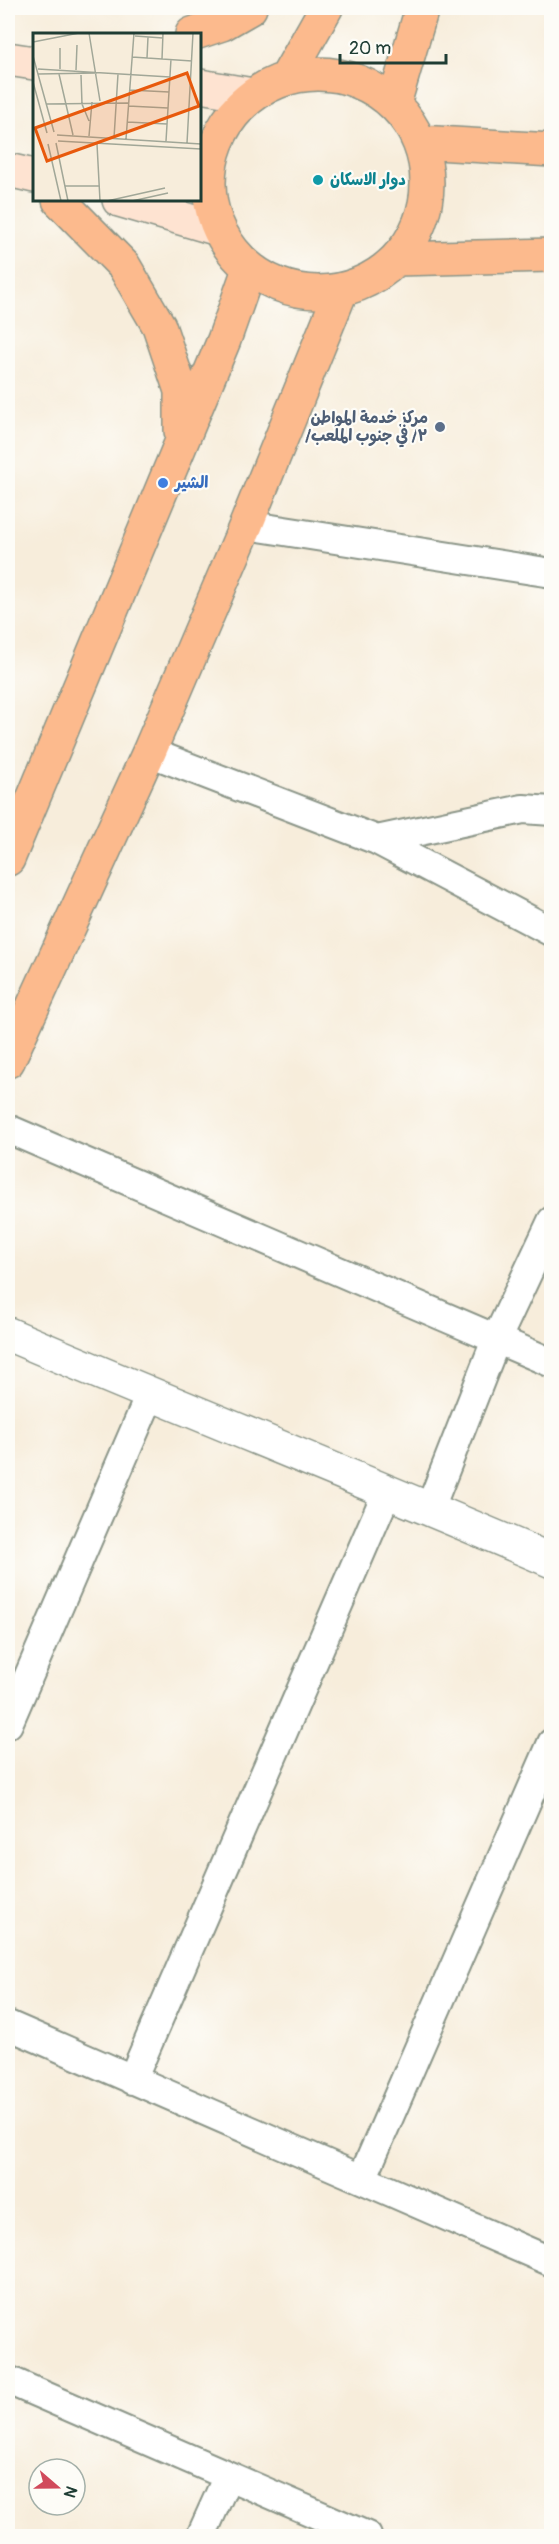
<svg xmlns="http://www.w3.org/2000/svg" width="559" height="2544" font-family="Pangolin,'Playpen Sans Arabic',sans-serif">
<rect width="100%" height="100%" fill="#fdfcf7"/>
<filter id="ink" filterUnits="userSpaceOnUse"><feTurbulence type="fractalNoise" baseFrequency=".0167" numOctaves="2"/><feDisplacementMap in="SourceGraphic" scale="12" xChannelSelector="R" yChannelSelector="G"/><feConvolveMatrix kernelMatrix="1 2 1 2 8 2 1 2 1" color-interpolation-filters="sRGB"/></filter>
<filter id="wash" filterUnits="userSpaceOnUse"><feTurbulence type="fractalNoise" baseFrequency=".008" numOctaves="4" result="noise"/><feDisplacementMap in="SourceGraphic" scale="24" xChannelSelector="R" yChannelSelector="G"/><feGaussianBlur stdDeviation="1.35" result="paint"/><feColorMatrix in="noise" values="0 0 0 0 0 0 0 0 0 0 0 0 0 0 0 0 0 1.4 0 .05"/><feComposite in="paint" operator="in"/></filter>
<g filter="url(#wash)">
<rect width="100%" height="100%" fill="#f7eddb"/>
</g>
<g filter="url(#ink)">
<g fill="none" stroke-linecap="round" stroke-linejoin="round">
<g stroke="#8b9588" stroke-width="32">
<path id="minor" d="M246,525L552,573
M149,752L377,840L552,932
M377,840L523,809L552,811
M8,1129L552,1363
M430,1508L496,1340L552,1221
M8,1724L150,1395
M8,2025L552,2262
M132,2080L387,1492
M362,2179L552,1743
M8,2380L367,2536
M201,2536L228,2476"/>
</g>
<g stroke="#8b9588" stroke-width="36">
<path id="tertiary" d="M8,1334C188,1411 371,1483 552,1561"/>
</g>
<g stroke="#8b9588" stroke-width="36">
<path id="secondary" d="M8,59L34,63
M200,86L253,95
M8,170L34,176
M119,200L218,229"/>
</g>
<g stroke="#8b9588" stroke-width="36">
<path id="primary" d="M192,34L222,24L250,8
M209 183a109 109 0 1 1 218 0a109 109 0 1 1-218 0Z
M287,77L326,8
M394,104L422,8
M420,142L552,150
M59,200L124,266L159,326L181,391V431
M397,259L552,255
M8,859L224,340L249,269
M8,1061L149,752L246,525L341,291"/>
</g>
<use href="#minor" stroke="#fff" stroke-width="28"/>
<use href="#tertiary" stroke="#fff" stroke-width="33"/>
<use href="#secondary" stroke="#fee3d1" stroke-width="33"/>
<use href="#primary" stroke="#fcba8d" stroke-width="33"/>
</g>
</g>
<circle fill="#0f9aa8" stroke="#fdfcf7" stroke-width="2" cx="318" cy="180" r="6"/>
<circle fill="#5c6f8a" stroke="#fdfcf7" stroke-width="2" cx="440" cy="427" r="6"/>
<circle fill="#3f7fe0" stroke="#fdfcf7" stroke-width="2" cx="163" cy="483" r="6"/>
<g text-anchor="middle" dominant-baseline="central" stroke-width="4.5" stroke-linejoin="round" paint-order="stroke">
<g font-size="16" font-weight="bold" fill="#0d838f" stroke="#fdfcf7" text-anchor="start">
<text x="330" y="180">دوار الاسكان</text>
</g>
<g font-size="16" font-weight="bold" fill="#4e5e75" stroke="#fdfcf7" text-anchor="end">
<text x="428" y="418">مركز خدمة المواطن<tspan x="428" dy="18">/٣/ في جنوب الملعب</tspan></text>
</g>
<g font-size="16" font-weight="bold" fill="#366cbe" stroke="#fdfcf7" text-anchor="start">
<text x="175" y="483">الشير</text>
</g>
</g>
<g transform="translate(33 33)">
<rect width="168" height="168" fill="#f7eddb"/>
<path fill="none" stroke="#a1a798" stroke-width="1.5" d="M56,0L67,68M102,3L130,5M0,9L46,0M0,23L21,99M99,24L159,28M114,25L115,4M129,26L130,0M5,36L137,44M27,36V15M43,37L44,12M5,41L64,40M26,41L40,102M48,42L49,71L56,88M0,49L14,100M96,57L136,59M13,71L95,70M95,73L135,75M94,89L134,91M24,102L168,111M56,103L59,69M81,105L85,41M93,106L101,0M25,108L168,116M133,108L138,26M23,110L35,168M154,110L160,0M15,111L28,168M64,111L67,168M32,153H66M74,168L132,155M99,168L135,160"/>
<path fill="#e8590c" fill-opacity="0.15" stroke="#e8590c" stroke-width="3" d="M154,40L166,73L14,128L2,95Z"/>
<rect width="168" height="168" fill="none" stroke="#1f3d34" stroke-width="3"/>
</g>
<rect width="559" height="2544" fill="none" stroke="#fdfcf7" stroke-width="30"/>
<g transform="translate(57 2487) rotate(110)"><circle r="28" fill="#fdfcf7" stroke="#a4b0a9" stroke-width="1.5"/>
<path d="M0-4.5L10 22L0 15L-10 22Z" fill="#d1495b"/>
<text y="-9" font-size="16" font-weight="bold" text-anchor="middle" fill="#1f3d34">N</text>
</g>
<path d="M340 54v9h106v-9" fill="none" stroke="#1f3d34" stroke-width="3"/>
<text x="349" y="54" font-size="18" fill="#1f3d34" stroke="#fdfcf7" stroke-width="4.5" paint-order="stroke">20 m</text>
</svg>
